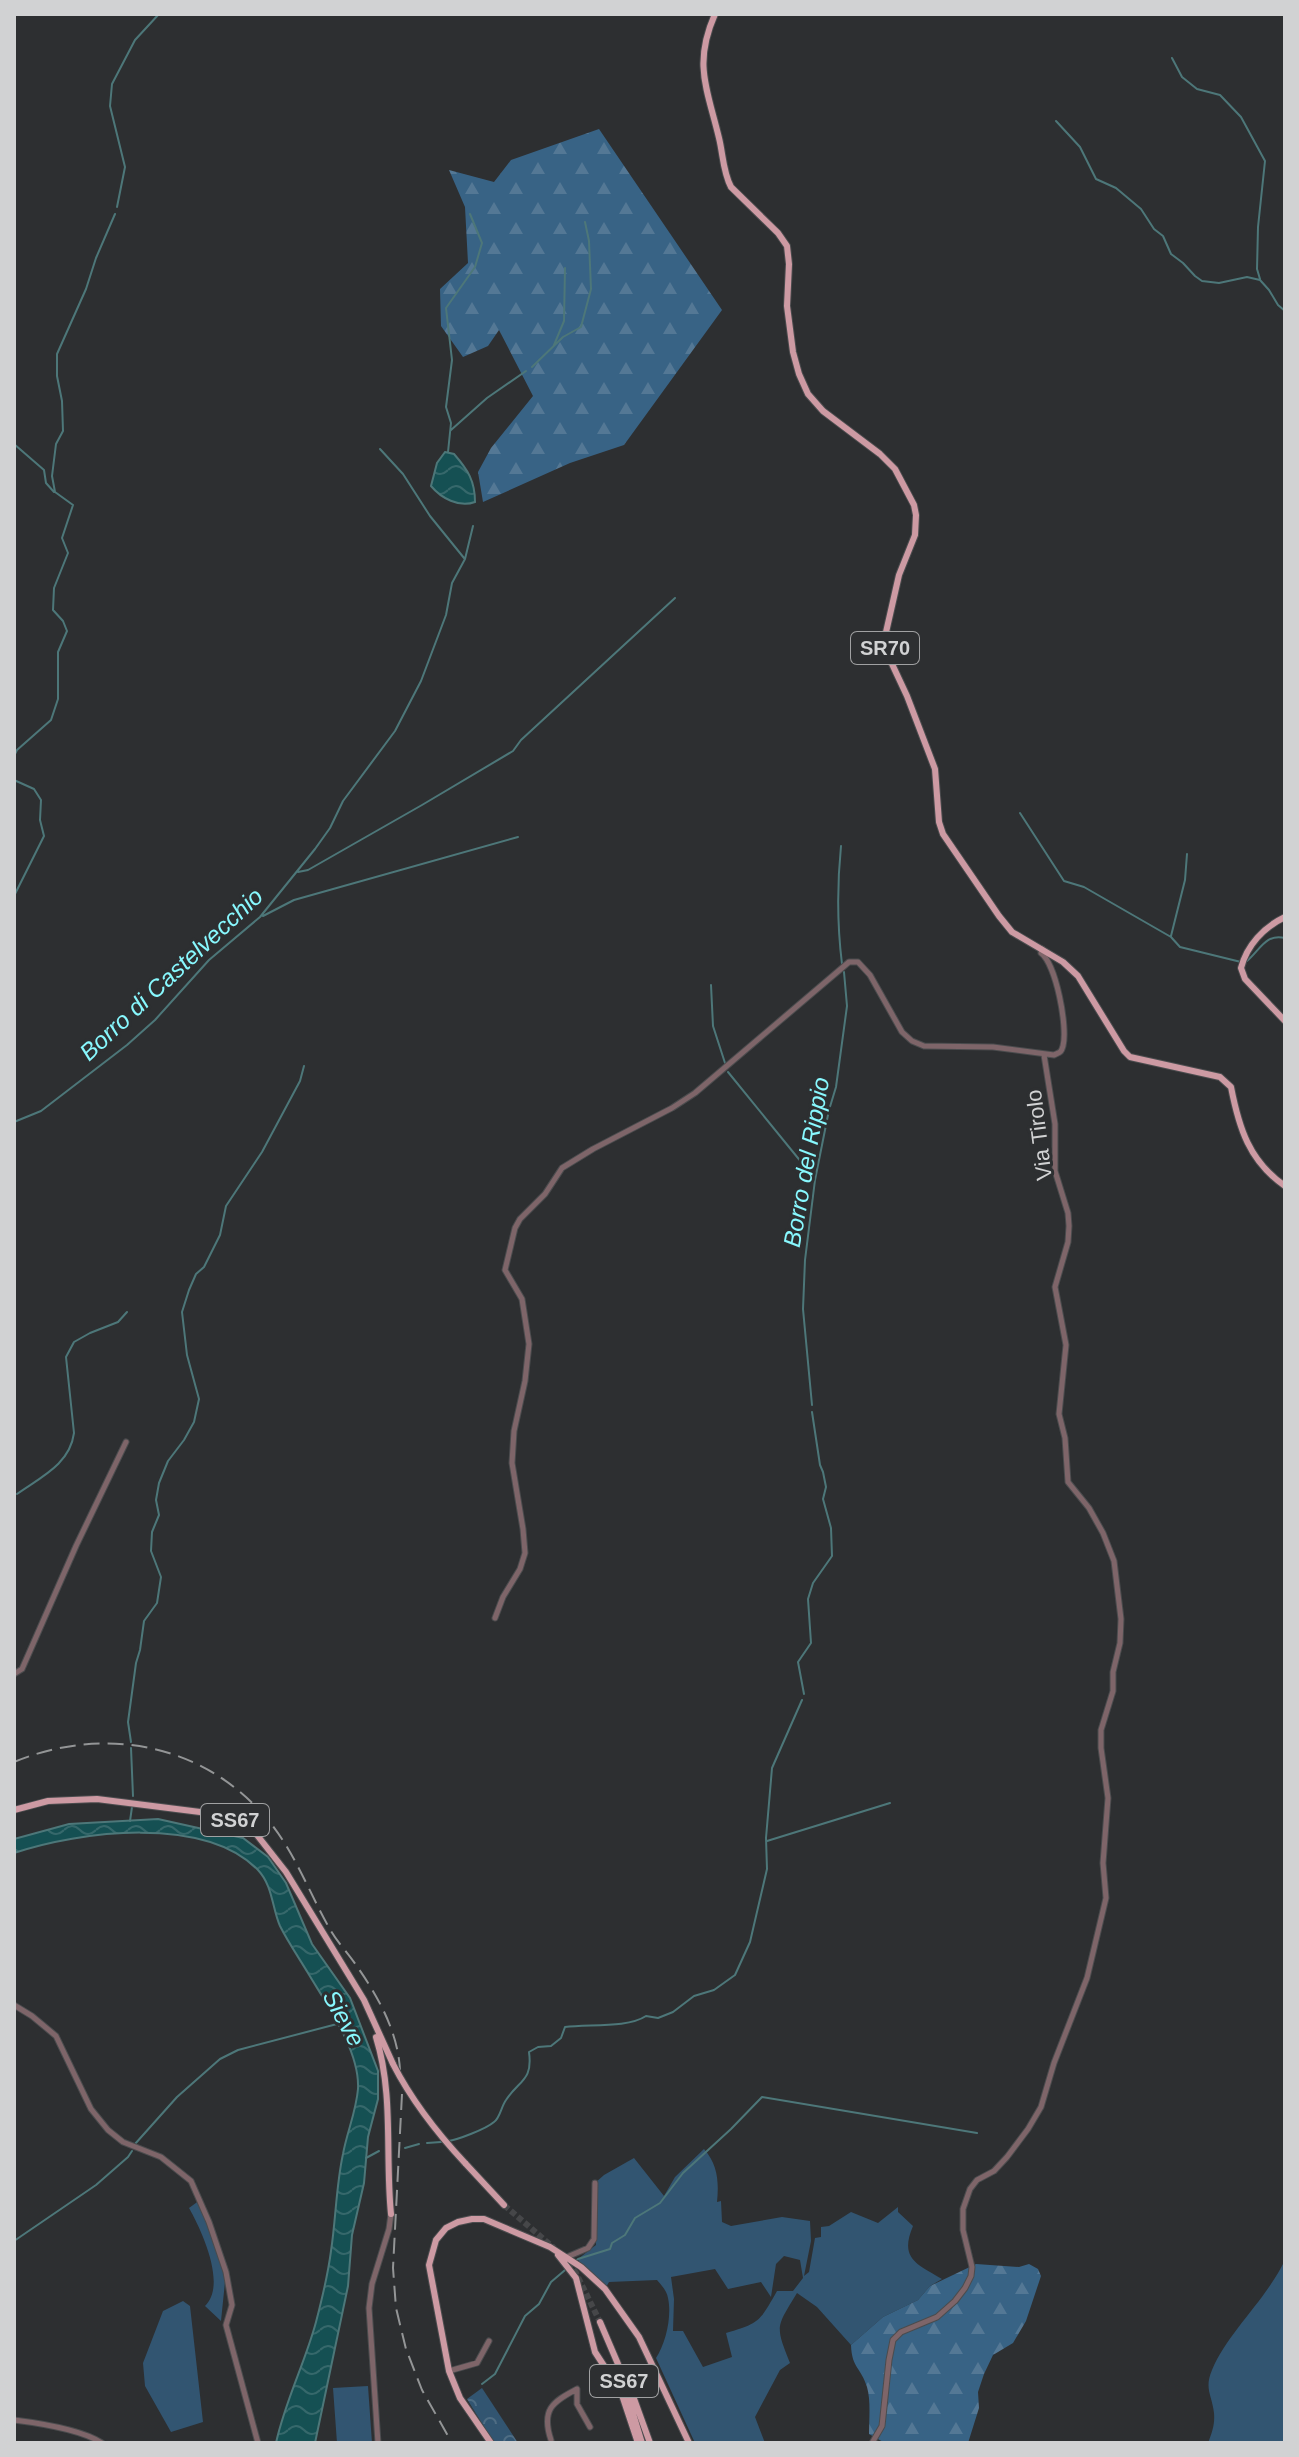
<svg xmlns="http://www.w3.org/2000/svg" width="1299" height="2457" font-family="Helvetica,sans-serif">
<defs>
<pattern id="forest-firs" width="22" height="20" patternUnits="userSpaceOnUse" patternTransform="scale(2)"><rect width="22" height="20" fill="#386385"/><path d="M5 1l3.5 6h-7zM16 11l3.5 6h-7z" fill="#547895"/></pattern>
<pattern id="park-crowns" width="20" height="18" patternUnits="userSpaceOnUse" patternTransform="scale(2)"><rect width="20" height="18" fill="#325571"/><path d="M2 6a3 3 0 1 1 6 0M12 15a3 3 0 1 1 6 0" fill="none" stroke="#4f6d84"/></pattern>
<pattern id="water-waves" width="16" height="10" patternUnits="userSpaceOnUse" patternTransform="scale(2)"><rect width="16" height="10" fill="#155053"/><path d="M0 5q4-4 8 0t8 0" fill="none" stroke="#36686b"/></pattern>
</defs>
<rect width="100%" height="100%" fill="#2d2f31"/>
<path fill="#325571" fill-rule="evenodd" d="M704,2149C718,2165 719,2182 717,2202L721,2201L722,2222L731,2226L782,2217L810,2221L811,2241L804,2276L809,2272L815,2238L821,2237V2227L829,2226L851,2212L878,2223L898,2207V2212L913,2226C899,2259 917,2264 942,2279L930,2286L918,2300L883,2317L851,2345L817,2307L797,2293C776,2328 775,2325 790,2363L780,2370L755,2417L765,2443H695L656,2358C666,2343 672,2316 668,2298C667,2291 662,2286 657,2280L609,2282L605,2289L581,2267L578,2259L596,2245L595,2183L604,2175L634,2158L664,2196L675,2177ZM784,2256L800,2260L803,2278L793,2291H777C760,2321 760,2323 726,2333L732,2357L703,2367L683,2331H673L674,2299L671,2277L715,2269L728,2289L761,2282L771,2297L776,2264Z
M200,2200L226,2272L221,2321L205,2306C227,2285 202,2231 189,2208Z
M1285,2260V2443H1208C1212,2433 1215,2424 1214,2413C1212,2395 1204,2389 1212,2370C1228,2332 1266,2300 1285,2260Z
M183,2301L190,2306L203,2422L171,2432L145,2386L143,2363L163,2311Z
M368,2386L372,2443H337L333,2388Z"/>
<path fill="url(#forest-firs)" d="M599,129L722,310L624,445L570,463L483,502L478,472L491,448L533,396L499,330L488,346L463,357L441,326L440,289L468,263L465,207L449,170L494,182L511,160Z
M976,2264L1019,2267L1029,2264L1038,2269L1041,2276L1026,2321L1013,2343L993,2355L984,2374L978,2392L979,2408L968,2443H885L869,2434C869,2420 871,2401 867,2387C861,2367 852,2369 851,2345L883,2317L918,2300L930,2286Z"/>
<path fill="url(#park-crowns)" d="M482,2388L518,2443H494L467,2399Z"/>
<path fill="url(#water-waves)" stroke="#4d7779" stroke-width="2" d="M445,452L454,454C468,470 475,481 475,502C459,508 441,498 431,486L437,463Z
M158,1819L243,1838L268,1857L286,1883L312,1944L350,1998L378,2071V2099L368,2137L364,2183L352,2235L348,2286L315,2443H276C285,2401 305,2363 316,2322C322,2299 328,2274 331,2251C336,2218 336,2186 343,2154C347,2132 356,2112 358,2089C360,2051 327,2005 308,1973C299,1958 288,1942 280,1926C272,1908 273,1886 258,1870C205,1815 79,1831 14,1853V1839L69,1824Z"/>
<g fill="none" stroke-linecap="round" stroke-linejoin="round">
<path stroke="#4d7779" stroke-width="2" d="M1172,58L1182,77L1197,89L1220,95L1241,117L1265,161L1258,227L1257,269L1260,279
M1056,121L1080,147L1096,179L1116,188L1141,209L1154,229L1163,236L1171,254L1183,263L1195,276L1202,281L1219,283L1247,277L1260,280L1269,290L1278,305L1285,311
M117,207L125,167L110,106L112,84L135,40L159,14
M554,345L564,321L565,268
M532,367L563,337L581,327L591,289L589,241L585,222
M451,430L487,398L526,371
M14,444L44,470L46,483L54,492
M380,449L403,474L430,516L464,558
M448,452L451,423L446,407L452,360L446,308L475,267L482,243L470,214
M14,756L17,750L51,720L58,699V652L67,631L63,621L53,610L54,588L68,553L62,538L73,505L55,492L52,476L56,444L63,431L62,401L57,376V354L86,289L96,258L115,214
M14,780L34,789L41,800L40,820L44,836L14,896
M1020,813L1064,881L1084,887L1171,937L1180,947L1241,962
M841,846C837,886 837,924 842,964
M298,872L308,870L422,805L513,751L521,740L675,598
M263,916L294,900L518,837
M1171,936L1185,880L1187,854
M1247,961C1260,950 1266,933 1285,938
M711,985L713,1026L725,1063
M728,1072L815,1179
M14,1122L41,1111L127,1045L155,1020L209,960L260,917L315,849L330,828L343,801L395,731L421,681L446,615L452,583L465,559L473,526
M812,1405L803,1309L805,1260L815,1180L829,1110L836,1087L847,1006L844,972
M17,1494C41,1477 70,1464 74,1433L66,1357L74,1342L90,1333L118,1322L127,1312
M804,1694L798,1662L811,1643L808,1599L813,1583L832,1556L831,1528L823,1499L826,1487L823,1472L820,1465L812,1412
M131,1742L128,1722L136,1663L140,1650L144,1621L157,1603L161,1577L151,1551L152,1532L159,1515L156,1500L159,1483L168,1461L184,1440L194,1422L199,1399L187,1355L182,1312L189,1290L196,1274L204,1267L220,1235L226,1206L262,1152L300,1081L304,1066
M131,1748L133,1796
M130,1821L132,1807
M767,1841L890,1803
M448,2141C457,2140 486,2129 494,2122C500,2118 501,2107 506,2100C519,2080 533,2081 529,2052L538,2047L551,2046L561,2038L565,2027C589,2024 628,2028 646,2016L658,2018L673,2012L694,1996L714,1990L735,1975L750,1942L767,1869L766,1838L772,1768L802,1700
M427,2143L441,2142
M135,2144L177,2097L220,2059L238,2050L337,2024
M405,2148L419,2144
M366,2158L379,2151
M14,2241L96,2185L128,2157L132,2151
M482,2384L495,2374L525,2316L539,2304L551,2282L578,2259L610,2249L612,2243L625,2235L635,2218L660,2203L683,2173L731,2129L762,2097L977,2133"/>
<path stroke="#464749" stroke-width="6" stroke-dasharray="6 3" stroke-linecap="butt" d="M504,2205L554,2248
M562,2256L576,2273L600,2322"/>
<g stroke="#4b4c4e" stroke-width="7">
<path id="minor" d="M495,1618L503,1597L520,1569L525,1553L523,1529L512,1463L514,1431L525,1381L529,1344L522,1299L505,1270L515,1228L520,1219L545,1194L562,1168L593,1149L672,1108L695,1093L849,962H858L870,975L902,1032L912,1041L924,1046L993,1047L1054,1055C1060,1052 1061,1053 1063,1046C1068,1027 1056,964 1041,953L1042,949
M14,1674L22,1669L76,1546L126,1442
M14,2005L32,2016L56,2036L91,2109L108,2130L123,2142L161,2157L191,2181L209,2222L226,2272L232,2305L226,2325L258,2443
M567,2257L588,2248L594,2239L595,2183
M449,2371L477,2363L489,2341
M14,2420C38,2423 82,2430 102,2443
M551,2440C541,2410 552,2402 577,2389V2404L590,2427
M378,2443L369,2308L372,2284L389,2229L391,2214
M872,2443L882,2426L889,2360L893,2340L901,2332L937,2317L955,2301L965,2288L971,2276L972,2267L963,2230V2209L970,2189L977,2180L994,2171L1007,2157L1028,2129L1041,2107L1054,2063L1087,1978L1106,1898L1103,1863L1108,1798L1101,1748V1730L1113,1691V1672L1120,1643L1121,1619L1114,1561L1103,1533L1089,1508L1068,1482L1065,1438L1059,1414L1066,1345L1055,1287L1068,1242L1069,1226L1068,1213L1055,1171V1124L1044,1055"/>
</g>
<g stroke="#4b4c4e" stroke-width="8">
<path id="major" d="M715,14C693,64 707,88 719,138C723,154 723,172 731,187L778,233L787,246L789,264L787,306L793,352L799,374L808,394L823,411L880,454L895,469L914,505L916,515L915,535L899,575L884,641L885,649L907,696L935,769L939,822L943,834L999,916L1012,932L1063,962L1078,976L1124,1051L1130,1057L1220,1077L1231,1087C1239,1128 1249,1161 1285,1186
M1285,917C1264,927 1247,945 1241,968L1245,979L1285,1021
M14,1810L48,1801L97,1799L216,1814L242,1823L257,1835L286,1872L364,2000L393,2064
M376,2037C394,2095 385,2155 391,2214
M465,2163L504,2205
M558,2255L576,2278L595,2352L621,2392L638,2443
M600,2322L618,2364L642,2443
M624,2371L650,2443
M491,2443L460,2398L449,2371L429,2265L436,2240L446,2228L458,2222L472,2219H484L550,2247L581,2267L605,2289L639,2337L689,2443"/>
</g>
<use href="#minor" stroke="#7e6569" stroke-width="5"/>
<use href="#major" stroke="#cd9aa3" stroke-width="6"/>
<path stroke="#939596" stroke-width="2" stroke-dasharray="16 8" stroke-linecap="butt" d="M14,1762C104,1725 204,1743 268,1820C295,1852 310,1895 331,1931C338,1943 348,1953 356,1965C378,1996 398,2032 400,2070
M402,2094L393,2268L396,2308L406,2349L422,2390L452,2443"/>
<g stroke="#4b4c4e" stroke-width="8" stroke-linecap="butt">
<path id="major-bridge" d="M393,2064C412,2101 437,2133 465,2163"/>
</g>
<use href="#major-bridge" stroke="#cd9aa3" stroke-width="6"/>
</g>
<g text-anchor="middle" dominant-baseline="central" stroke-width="6" stroke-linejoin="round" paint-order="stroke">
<g fill="#2d2f31" stroke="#a0a1a2" stroke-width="2">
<rect x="851" y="632" width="68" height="32" rx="6"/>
<rect x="201" y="1804" width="68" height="32" rx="6"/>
<rect x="590" y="2365" width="68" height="32" rx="6"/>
</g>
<g font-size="20" font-weight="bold" fill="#d1d2d3">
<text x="885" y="648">SR70</text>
<text x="235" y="1820">SS67</text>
<text x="624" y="2381">SS67</text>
</g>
<g font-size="22" fill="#d1d2d3" stroke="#2d2f31">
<text transform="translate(1039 1135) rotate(-97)">Via Tirolo</text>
</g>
<g font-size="24" font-style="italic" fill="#88f8fe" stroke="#2d2f31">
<text transform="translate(171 974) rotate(-43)">Borro di Castelvecchio</text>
<text transform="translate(806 1162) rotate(-80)">Borro del Rippio</text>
<text transform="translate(344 2018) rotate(61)">Sieve</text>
</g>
</g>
<rect width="1299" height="2457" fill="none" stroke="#d1d2d3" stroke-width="32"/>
</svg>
